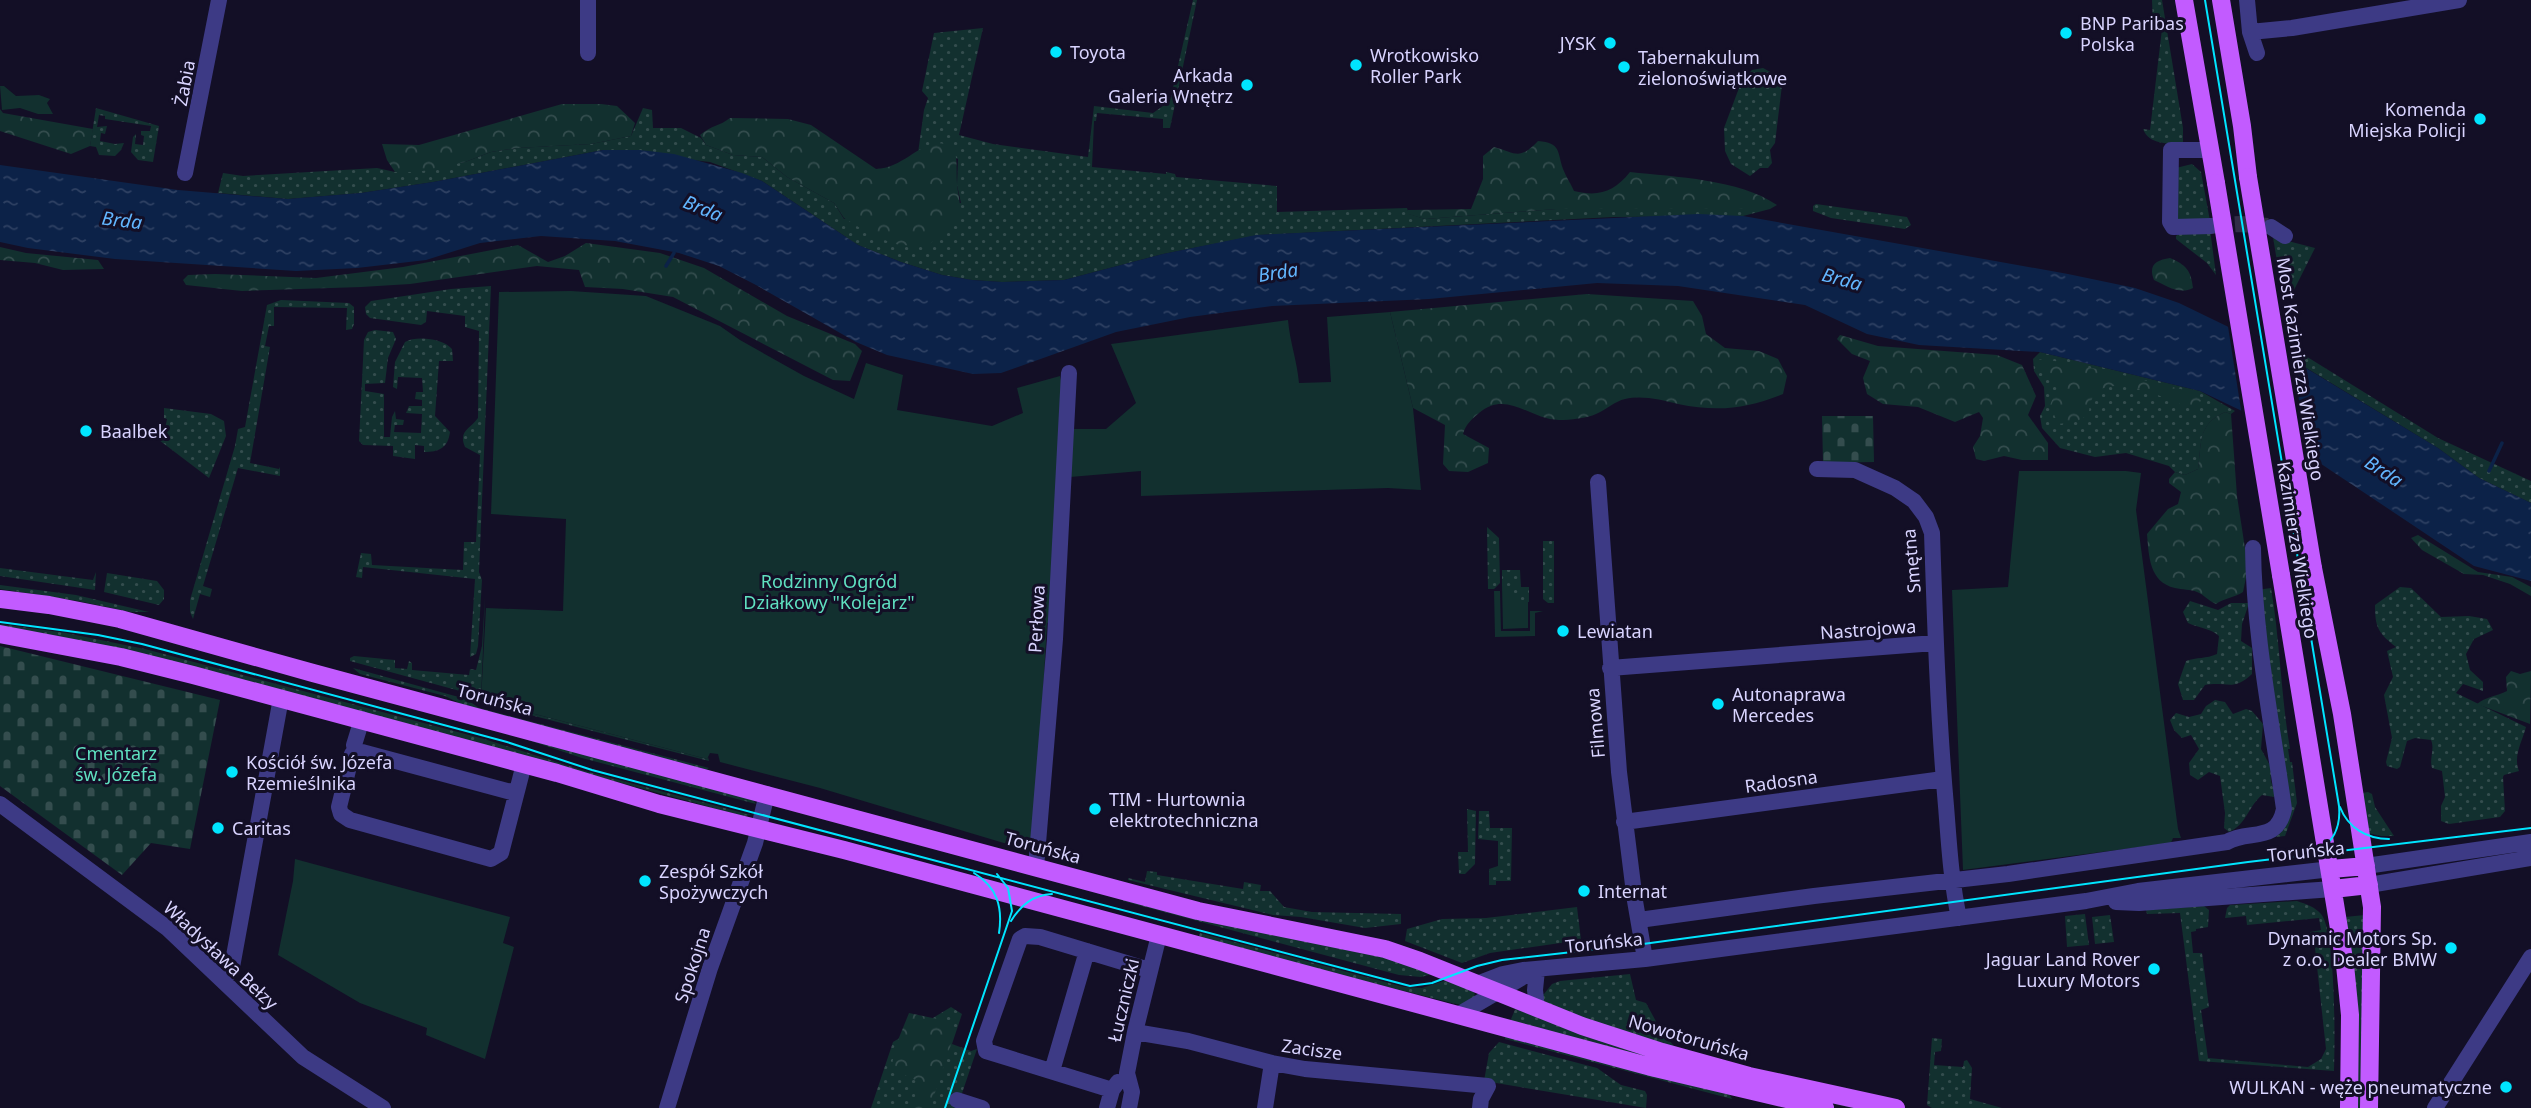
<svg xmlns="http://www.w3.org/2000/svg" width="2531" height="1108" font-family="'Noto Sans',sans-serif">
<defs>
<pattern id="grass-dots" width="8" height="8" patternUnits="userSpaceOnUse" patternTransform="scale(1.75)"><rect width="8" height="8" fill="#12302f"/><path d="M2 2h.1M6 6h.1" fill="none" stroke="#344d4e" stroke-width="1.8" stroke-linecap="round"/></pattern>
<pattern id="forest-crowns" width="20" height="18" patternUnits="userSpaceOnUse" patternTransform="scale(1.75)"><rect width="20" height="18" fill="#12302f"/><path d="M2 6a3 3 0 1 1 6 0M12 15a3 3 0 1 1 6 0" fill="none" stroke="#344d4e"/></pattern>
<pattern id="cemetery-stones" width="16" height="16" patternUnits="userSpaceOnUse" patternTransform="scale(1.75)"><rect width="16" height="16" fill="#12302f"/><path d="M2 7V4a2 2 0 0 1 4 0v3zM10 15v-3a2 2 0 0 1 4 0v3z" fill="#344d4e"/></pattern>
<pattern id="water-ripples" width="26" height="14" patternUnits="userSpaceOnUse" patternTransform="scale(1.75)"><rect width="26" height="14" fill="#0c2248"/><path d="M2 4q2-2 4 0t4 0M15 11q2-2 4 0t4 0" fill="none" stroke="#2f4163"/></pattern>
</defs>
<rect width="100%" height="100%" fill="#130f26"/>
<path fill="url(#grass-dots)" d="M1193,0H1197L1170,128H1163V119L1097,113L1096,121H1094L1092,167L1166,174V172L1175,174L1176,177L1277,186V212L1407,208L1409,214L1425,219L1556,209H1770L1743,216L1614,217L1259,235L1163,254L1064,280L1002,282L972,280L942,275L901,262L858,245L762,181L710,162L603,150L433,182L361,193L288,199L218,193L223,173L243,176L377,168L395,172L465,162L491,152L517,148L591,144L631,136L643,108L652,110L653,128H681L701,138L706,145L733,155L762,157L787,177L834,203L844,219L961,203L957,185L958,159L929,146L918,153L924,110L928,98L922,91L934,33L983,28L959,135L993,144L1088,157L1094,106L1153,113L1170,101Z
M2152,0H2162L2183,128V145C2168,143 2149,145 2143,129L2150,130L2162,29L2153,26Z
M1763,68L1774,74L1782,85L1775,143L1770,150L1772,163L1768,168H1760L1750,176L1731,164L1725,151L1724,128L1742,80L1752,70Z
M96,108L159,126L153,162L138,160L131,152L133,137L136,134L135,144L143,145L144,136L141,135V131H150L151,126L105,119V116L99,115L97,127L107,126L105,134L101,133L100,141L115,144L124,143L121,150L115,156L99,155L96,147L90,146Z
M2192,164L2201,172L2210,221L2177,222L2176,168Z
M1816,204L1907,217L1911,225L1905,229L1831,218L1813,211V206Z
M2210,229L2216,275L2207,263L2176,239V236L2180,233Z
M2272,231L2284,240L2315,248L2290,298H2283Z
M491,286L479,572L482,580L478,646L476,654L470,657L475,579L363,567L362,578L356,577L361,553L371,554L372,565L463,570L464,542H476L480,455L465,447C458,431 470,429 478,418L479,331L465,327V316L427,311L426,322L421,325L370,318L366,314L365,307L371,301L451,289Z
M281,300L349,303L354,307V324L352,329L346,330L347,308L274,307V326H269L265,346L270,347L250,463L279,469L280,467V476L238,468L203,586L212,589L210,597L200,594L193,619L190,612V600L235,446L238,429L245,427L267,305Z
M375,330L393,332L396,339L388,358L385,383L365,384V391L384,394V437H390L392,417L395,411L396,419L404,420L403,425H395L394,432L421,433L422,414L406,413L409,406H422V400L415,399L416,392H423L422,378L398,377L397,389L393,387L395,362L405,342C417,335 444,339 452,349L453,361H439L435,416L450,432C448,448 439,452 424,452V446L415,445V459L393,456V446L363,445L359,441L364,340L368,332Z
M2296,350L2438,438L2531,481V503L2479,478L2438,448L2295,361Z
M2040,352L2200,391L2235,411L2231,414L2225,412C2197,425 2202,443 2198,469L2185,475L2175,472L2169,466L2126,453L2095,457L2060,448L2042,428L2040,416L2045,406L2044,387L2034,371L2033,359Z
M164,408L211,414L224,421L226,436L209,478L155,437L153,432L165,429L167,419L164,418Z
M1487,527L1499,538L1500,583L1494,589H1488Z
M1543,541H1554V603H1548L1543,599Z
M0,568L93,580L96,572L95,590L0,576Z
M1502,570H1520L1521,587H1529V602H1514V586H1502Z
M107,573L157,581L164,590V599L159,605L104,592Z
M0,585L76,595L149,612H131L78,601L0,589Z
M2400,587L2411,588L2441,617L2469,616L2487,619L2493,630L2474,639L2466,654L2470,670L2483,682V691L2463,684L2456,693L2526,727C2522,742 2513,756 2519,771L2504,775L2503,777L2505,811L2500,817L2449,824L2441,821V806L2445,797L2442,771L2432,768C2429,759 2435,749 2431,740L2415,738L2407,741L2400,767L2397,769L2387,766L2386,762L2392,738L2384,695L2393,677L2387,651L2396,647C2378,633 2375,627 2375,605Z
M2271,588C2280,641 2281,696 2290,749H2288L2290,762H2292L2297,803L2285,836L2234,841L2279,830L2257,590Z
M485,598L481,700L707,759L708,757L709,761L480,702L477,690L471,694L350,661V658L354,656L395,660V668L407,669L409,661L412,663V670L469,675L470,669L476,670L482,646Z
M2190,601L2218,610L2231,603H2249L2242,624L2241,641L2252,648V674C2233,692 2227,681 2205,685L2194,700H2183L2178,684L2186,661C2197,657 2206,659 2217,654L2219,636C2210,628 2199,628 2188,623L2183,612Z
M0,624L66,633L145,649L484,739L585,771L751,815L743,816L570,769L0,628Z
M353,668L466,699L479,708L709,768L704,771L465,706L445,696L360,674Z
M2215,700L2225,702L2233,714L2246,709L2252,711L2263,724L2261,749L2272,769C2268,784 2275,785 2274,797L2262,795C2248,807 2246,825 2229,832L2224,828L2225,813L2220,776L2209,772L2198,780L2190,775L2189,763L2199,749L2191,735L2182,738L2174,730L2170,720L2176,713L2189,717L2201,714L2206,706Z
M522,738L752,798L756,804L582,758Z
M2368,792L2372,794L2375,807L2394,836H2381L2368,833L2362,793Z
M1467,809L1476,811L1475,864L1465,874H1459L1458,852H1468Z
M1479,811H1489L1490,828H1512L1511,881H1496V885H1489V869L1498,866V841L1478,839Z
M1147,871L1157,872V875L1243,889L1244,882L1261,885L1260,891H1270L1284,907L1312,912L1401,914V924L1365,928L1301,917L1273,915L1128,880V878L1145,882Z
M1125,897L1362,949L1436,973L1421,977L1399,975L1123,901Z
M2297,901C2306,904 2315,907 2321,914C2336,932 2335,1044 2334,1071L2199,1061L2180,913L2147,914L2146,910L2204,906L2209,910L2208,927L2196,929V931L2191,932L2193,953H2202L2209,1007L2201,1010L2208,1058L2308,1067L2321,1059L2326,1049L2315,948L2312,947L2310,932L2321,930L2319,918L2247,925L2246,916L2225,918L2227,908L2230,905Z
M1577,907L1581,940L1490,953L1462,963L1405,941L1407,929L1442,919L1486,918Z
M2085,914L2089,945L2067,947L2065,916Z
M2110,915L2114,942L2095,944L2092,917Z
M2365,915L2363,1108H2357L2359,1015L2345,917Z
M1200,933L1404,987L1422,988L1450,979L1474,991L1475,998L1461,1005L1452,1003L1198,939Z
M1630,974L1636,1000L1646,1003L1659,1027L1677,1050L1592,1024L1544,1001L1542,994H1544L1552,984L1560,981Z
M951,1007L962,1014L952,1044L971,1051L977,1049L957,1108H871L893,1042Z
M1516,1007L1870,1108H1852L1766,1089L1509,1024Z
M1505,1035L1729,1093L1732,1099L1505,1039Z
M1932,1038L1942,1039L1941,1051L1935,1052L1934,1065L1963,1067L1964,1061L1967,1060L1972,1068L1970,1099L2002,1108H1932L1927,1105Z
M1499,1042L1597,1068L1621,1085L1645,1091L1647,1095L1646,1108L1484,1081L1489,1053Z"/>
<path fill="url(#forest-crowns)" d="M562,104H601L617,106L635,123L631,136L591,144L517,148L491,152L465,162L418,172H395L387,160L382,144L419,145Z
M0,109L3,113L93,129L90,146L71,154L0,131Z
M730,118L788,119L811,125L876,169C902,168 917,145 938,143C943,143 949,146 954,148C958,161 956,171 957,184C958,195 961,203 960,215L928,246L899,245L873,236L844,218L834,203L787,177L762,157L733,155L706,145L700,135C712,125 720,126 730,118Z
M1538,141C1561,143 1557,151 1563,169C1566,177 1571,184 1574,191C1599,197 1614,192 1630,172C1675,177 1739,179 1777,205L1770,209H1556L1425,219L1408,214V210L1471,209L1483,179V156L1494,147C1516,153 1519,161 1538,141Z
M586,243L660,253L704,268L787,316L855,344L862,351L850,381L833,380L673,297L623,289L585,287L579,270L537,266L410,284L361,287L242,291L186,285L183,280L188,275L215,274L316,278L403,267L518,245L548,262L565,256Z
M0,247L26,253L98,260L104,269L63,270L35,263L0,260Z
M2170,258C2186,265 2191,270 2193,288C2179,295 2167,286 2154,280C2148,265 2156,260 2170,258Z
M1587,294L1693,301L1702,316L1706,334L1725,348L1759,351L1778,359L1787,376L1783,394C1746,409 1718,412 1678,404C1661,400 1643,395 1625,399C1615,401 1606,410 1596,414C1587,418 1570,420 1559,420C1530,420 1507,389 1479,413C1471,420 1466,424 1463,434L1489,448L1488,463L1468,472L1449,471L1443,464L1445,425L1413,408L1390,312Z
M1840,335L1878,346L1997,355L2022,365L2036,396L2028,415L2048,443V460H2022L2004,456L1984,461L1976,459L1973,447L1980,436L1983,418L1979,412L1955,422L1918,407L1883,404L1867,394L1863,378L1870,361L1852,354L1837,339Z
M2044,359L2102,370L2197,393L2201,401L2190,408C2164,398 2089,360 2089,415L2075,422L2058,424L2050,405L2059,384L2042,372L2038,360Z
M2225,412L2231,414L2237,496L2248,568L2243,592C2234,598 2224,598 2216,604C2209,601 2203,594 2197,592C2191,589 2182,590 2175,588C2149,582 2149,556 2147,534L2168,509L2178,504L2181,492L2169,483V479L2175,472L2185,475L2198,469C2202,442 2197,425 2225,412Z
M2418,535L2478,572L2512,577L2531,587V596L2510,584L2483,575L2464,574L2422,550L2411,538Z
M2511,671L2520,674L2531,671L2530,724L2477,704C2485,697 2497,696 2507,691L2506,677Z
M909,1013L942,1020L954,1035L930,1108H911L920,1082L891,1069L896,1045Z"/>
<path fill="url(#cemetery-stones)" d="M1822,416H1873L1874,462L1823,463Z
M0,646L220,700L190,849L151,843L122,875L0,786Z"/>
<path fill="#12302f" d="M0,86H4L16,96L39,95L50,99L47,103L53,114H38L20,108L2,110Z
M571,291L646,296L720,326L740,340L804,376L854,399L866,363L903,375L897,410L992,426L1023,413L1017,388L1060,376L1065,399L1052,622L1047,623L1034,852L820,788L720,762L718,754L710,753L707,759L481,700L486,608L563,611L566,519L491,514L499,292Z
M1390,312L1413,408L1421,490L1388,488L1141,496V471L1070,477L1071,429H1106L1136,403L1111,344L1288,320C1290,343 1297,360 1299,383L1331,382L1327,317Z
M2019,471H2126L2141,473L2136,510L2178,829L2181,838H2173L2171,843L1963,870L1952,590L2008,587Z
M1502,586H1514V602H1528V628L1503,629Z
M1494,591H1500L1501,631H1530V611H1543L1535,613V636L1495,637Z
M295,859L510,917L503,943L514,947L485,1059L426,1035L427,1028L360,1003L278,955L293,881Z"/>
<path fill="url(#water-ripples)" d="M603,150H640L674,154L742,173L762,181L858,245L901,262L942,275L972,280L1002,282L1064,280L1163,254L1256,235L1698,214L1743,216L2068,274L2135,288L2179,303L2276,350L2438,448L2479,478L2531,503V581L2474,566L2242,411L2200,391L2040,352L1919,345L1867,334L1805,305L1678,286L1597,283L1429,299L1272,306L1190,317L1116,332L1001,373L973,374L887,355L856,342L756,285L719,266L679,253L615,241L541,236L480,243L426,260L357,268L296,271L115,259L28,248L0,242V165L178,190L288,199L361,193L433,182Z"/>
<path fill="#130f26" d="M2227,320L2292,355L2308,459L2242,416Z"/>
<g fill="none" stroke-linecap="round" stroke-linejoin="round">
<path stroke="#0c2248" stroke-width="3.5" d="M666,266L674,253
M2489,471L2502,443"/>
<path stroke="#312d47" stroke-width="16" stroke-dasharray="16 8" stroke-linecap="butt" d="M2211,226L2240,224L2268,226"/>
<path stroke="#3d3a85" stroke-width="16" d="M2247,0L2250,32L2257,53
M2250,32L2292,28L2459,0
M588,53V0
M2210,150H2171L2170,222L2173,227L2211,226
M185,173L219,0
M2271,227L2285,236
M1817,469L1855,470L1895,488L1914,501L1926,517L1932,533C1935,624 1938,715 1946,806C1949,843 1951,881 1959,918
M1598,482L1619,772L1635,901L1645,959
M1610,668L1935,643
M356,753L354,745L362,719
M515,793L362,752L352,754L339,807L341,814L350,820L491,859L501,853L524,764
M0,804L167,928L303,1057L383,1108
M1624,822L1943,779
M2366,866L2531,842
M1036,867L1055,639L1069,373
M2369,885L2531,858
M2116,902L2139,903L2333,889
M1639,920L1814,896L2008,874L2227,842C2249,829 2277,844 2284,809C2272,722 2254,636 2253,548
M224,981L232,967L281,698
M1477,984L1503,974L1523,970L1645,959L2086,901L2138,891L2331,869
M1537,1009L1535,990L1537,970
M1458,1015L1528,974
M1135,1032L1188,1041L1272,1063L1305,1069L1488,1086L1481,1099L1480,1108
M1052,1071L1087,951
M1112,1090L986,1051L984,1041L1020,939L1025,936L1040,937L1149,970
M957,1100L982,1108
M667,1108L710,968L755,843L767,794
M1107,1108L1112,1090L1118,1082
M1129,1108L1132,1092L1127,1073L1135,1032L1159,935
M1265,1108L1272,1063
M2435,1108L2531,957"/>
<path stroke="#c25bff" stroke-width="18" d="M2184,0L2216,183
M2221,0L2242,126L2248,177
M2313,568L2342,714L2372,907L2369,1108
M2281,575L2345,965L2350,1015L2349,1108
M0,599L49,605L120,619L313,673L1198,911L1385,949L1420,961L1582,1026L1662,1052L1749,1076L1896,1108
M0,634L121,657L193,675L557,773L659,804L844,850L1655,1068L1825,1108
M2331,869L2366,866
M2333,889L2369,885"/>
<path stroke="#00e5ff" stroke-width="2" d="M2205,0L2339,806C2341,827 2333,844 2314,853
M0,622L98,635L142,644L507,742L592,770L1410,986L1432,983L1477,966L1502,960L1643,944L2248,862L2531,828
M2340,807C2348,828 2367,839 2389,839
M974,873C997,887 1003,907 999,933
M1011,921C1021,905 1033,895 1052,894
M945,1108L1012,911L1008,888L997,874"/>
<path stroke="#c25bff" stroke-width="18" d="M2248,177L2313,568
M2216,183L2281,575"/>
</g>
<g fill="#00e5ff" stroke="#130f26" stroke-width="2.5">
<circle cx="2066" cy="33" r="7"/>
<circle cx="1610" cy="43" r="7"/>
<circle cx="1056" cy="52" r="7"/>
<circle cx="1356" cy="65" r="7"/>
<circle cx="1624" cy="67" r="7"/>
<circle cx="1247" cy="85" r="7"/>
<circle cx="2480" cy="119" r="7"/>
<circle cx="86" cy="431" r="7"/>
<circle cx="1563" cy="631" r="7"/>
<circle cx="1718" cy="704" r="7"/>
<circle cx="232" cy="772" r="7"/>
<circle cx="1095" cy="809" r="7"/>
<circle cx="218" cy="828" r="7"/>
<circle cx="645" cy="881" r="7"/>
<circle cx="1584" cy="891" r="7"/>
<circle cx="2451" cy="948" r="7"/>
<circle cx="2154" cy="969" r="7"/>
<circle cx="2506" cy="1087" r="7"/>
</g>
<g text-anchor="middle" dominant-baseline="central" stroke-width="6" stroke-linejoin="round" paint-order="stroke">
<g font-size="18" fill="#d9d4ff" stroke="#130f26" text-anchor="start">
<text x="2080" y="23">BNP Paribas<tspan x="2080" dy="21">Polska</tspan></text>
<text x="1596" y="43" text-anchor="end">JYSK</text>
<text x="1070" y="52">Toyota</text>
<text x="1370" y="55">Wrotkowisko<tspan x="1370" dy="21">Roller Park</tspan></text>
<text x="1638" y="57">Tabernakulum<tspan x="1638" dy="21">zielonoświątkowe</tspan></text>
<text x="1233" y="75" text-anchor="end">Arkada<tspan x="1233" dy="21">Galeria Wnętrz</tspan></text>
<text x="2466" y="109" text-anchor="end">Komenda<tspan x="2466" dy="21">Miejska Policji</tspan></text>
<text x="100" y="431">Baalbek</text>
<text x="1577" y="631">Lewiatan</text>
<text x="1732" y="694">Autonaprawa<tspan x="1732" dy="21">Mercedes</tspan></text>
<text x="246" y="762">Kościół św. Józefa<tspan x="246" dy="21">Rzemieślnika</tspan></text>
<text x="1109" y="799">TIM - Hurtownia<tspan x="1109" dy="21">elektrotechniczna</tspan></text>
<text x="232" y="828">Caritas</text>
<text x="659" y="871">Zespół Szkół<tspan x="659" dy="21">Spożywczych</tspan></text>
<text x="1598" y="891">Internat</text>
<text x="2437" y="938" text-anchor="end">Dynamic Motors Sp.<tspan x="2437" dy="21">z o.o. Dealer BMW</tspan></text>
<text x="2140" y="959" text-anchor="end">Jaguar Land Rover<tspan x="2140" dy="21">Luxury Motors</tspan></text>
<text x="2492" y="1087" text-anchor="end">WULKAN - węże pneumatyczne</text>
</g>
<g font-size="18" fill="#d9d4ff" stroke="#130f26">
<text transform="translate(184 83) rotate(-79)">Żabia</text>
<text transform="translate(2301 369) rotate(81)">Most Kazimierza Wielkiego</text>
<text transform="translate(2298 550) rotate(81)">Kazimierza Wielkiego</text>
<text transform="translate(1911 561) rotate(-95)">Smętna</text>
<text transform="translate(1036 619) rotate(-87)">Perłowa</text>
<text transform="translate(1868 629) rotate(-4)">Nastrojowa</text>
<text transform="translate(495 699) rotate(15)">Toruńska</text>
<text transform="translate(1595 723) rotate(-95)">Filmowa</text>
<text transform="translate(1781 781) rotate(-8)">Radosna</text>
<text transform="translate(1043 847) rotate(15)">Toruńska</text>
<text transform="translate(2306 851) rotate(-6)">Toruńska</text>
<text transform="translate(1604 942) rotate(-6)">Toruńska</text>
<text transform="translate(221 955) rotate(43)">Władysława Bełzy</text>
<text transform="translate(692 965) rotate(-72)">Spokojna</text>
<text transform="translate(1123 1000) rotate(-77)">Łuczniczki</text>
<text transform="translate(1689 1037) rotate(16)">Nowotoruńska</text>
<text transform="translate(1312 1049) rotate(8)">Zacisze</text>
</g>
<g font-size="18" fill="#5fe0c0" stroke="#130f26">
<text x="829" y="581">Rodzinny Ogród<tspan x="829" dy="21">Działkowy "Kolejarz"</tspan></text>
<text x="116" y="753">Cmentarz<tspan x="116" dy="21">św. Józefa</tspan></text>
</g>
<g font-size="19" font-style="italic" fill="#62b6ff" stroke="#130f26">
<text transform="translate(703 208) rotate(22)">Brda</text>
<text transform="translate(122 220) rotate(7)">Brda</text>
<text transform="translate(1278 272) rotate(-9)">Brda</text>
<text transform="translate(1842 279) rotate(15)">Brda</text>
<text transform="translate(2384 471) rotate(33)">Brda</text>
</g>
</g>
</svg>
